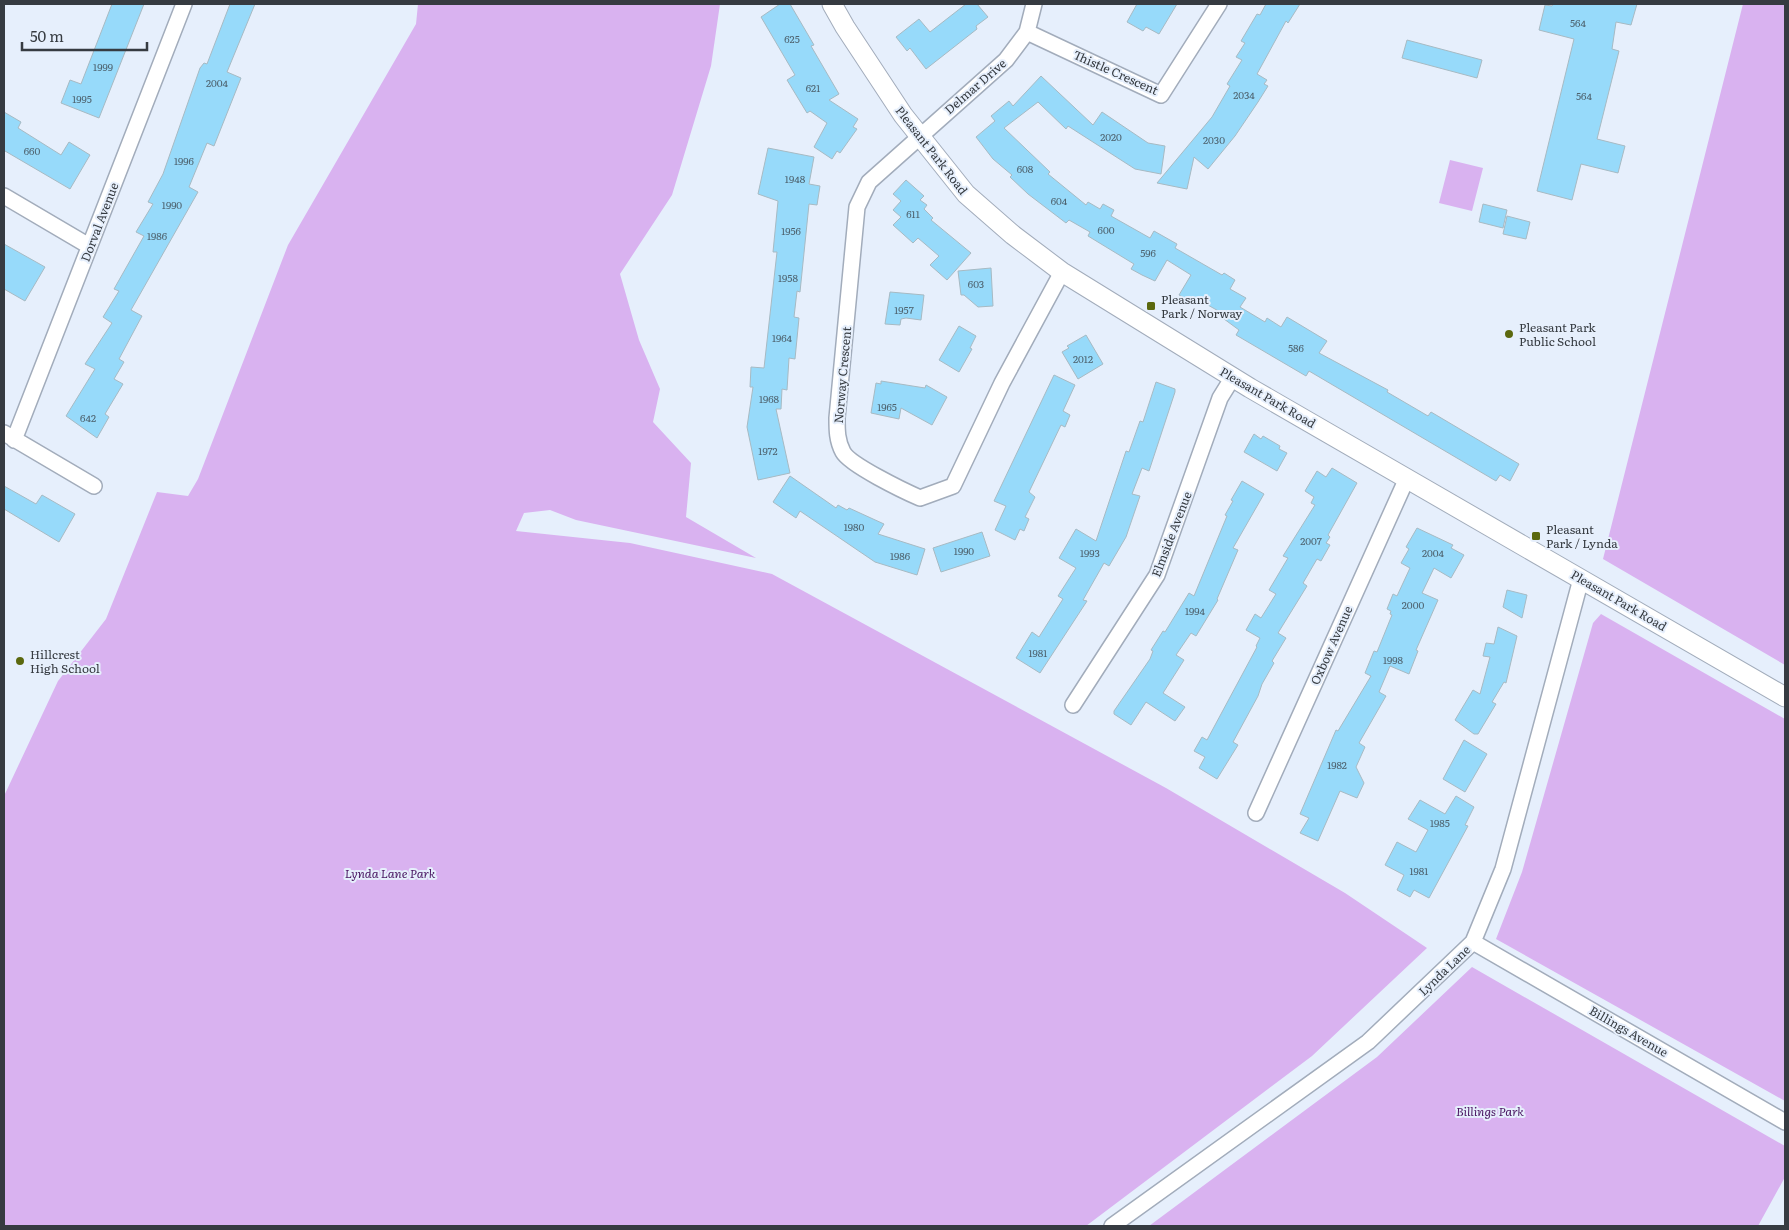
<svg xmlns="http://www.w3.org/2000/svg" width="1789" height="1230" font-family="Literata,serif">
<rect width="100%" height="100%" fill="#e6effc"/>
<path fill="#d9b2f0" d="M418,4H720L711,66L672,195L620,274L639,340L660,389L653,422L691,463L686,517L756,558L576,520L550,510L524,513L516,531L630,543L772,574L1166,788L1345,893L1427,948L1312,1056L1086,1226H4V796L58,681L106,619L157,492L188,496L198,479L288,245L416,24Z
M1743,4H1785V665L1603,559Z
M1450,160L1483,168L1472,211L1439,203Z
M1601,614L1785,719V1101L1496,939L1522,872L1593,623Z
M1472,967L1785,1146V1177L1758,1226H1149L1377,1057Z"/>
<path fill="#97dafa" stroke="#a7bac3" d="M112,4H144L99,118L61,103L70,80L81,84Z
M230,4H255L227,72L241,78L214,146L207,143L189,187L198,192L131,310L142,316L119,359L124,362L114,379L123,384L105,414L109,417L97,438L66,416L95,369L85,364L112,323L103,317L119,291L114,289L144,236L136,232L153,204L148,202L163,174L200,68L204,63L207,64Z
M780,4H790L814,45L811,46L839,94L829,100L858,119L853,127L857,129L840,153L837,151L832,159L814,147L827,123L810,111L807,113L787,80L795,75L761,17Z
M966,4H977L988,17L976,26L977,29L926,69L910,48L907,51L896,37L919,19L930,32Z
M1137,4H1177L1159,34L1146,27L1143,31L1127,22Z
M1266,4H1300L1288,23L1286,21L1257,74L1267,80L1264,84L1268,86L1258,102L1235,136L1208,169L1194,157L1187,189L1157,183L1212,117L1230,86L1227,84L1242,60L1236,57L1245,43L1241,41L1257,14L1260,15Z
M1553,4H1637L1631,25L1616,22L1612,49L1619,51L1597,139L1625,146L1618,173L1581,164L1572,200L1537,191L1574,39L1539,30L1545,5L1552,6Z
M1407,40L1482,60L1477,78L1402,58Z
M1041,76L1093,125L1102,112L1148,143L1165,146L1161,174L1135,169L1068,126L1066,129L1038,102L1004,128L1050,172L1048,174L1086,205L1088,202L1100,209L1103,204L1114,210L1111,216L1150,238L1154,231L1177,244L1175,248L1222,275L1224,273L1235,280L1230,289L1246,298L1240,307L1265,322L1267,318L1281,327L1287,317L1327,341L1319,353L1388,390L1387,392L1428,416L1431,412L1519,464L1510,481L1500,475L1496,481L1309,371L1306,376L1236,335L1239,330L1220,316L1222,313L1199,300L1196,305L1179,295L1191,275L1167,260L1155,281L1142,275L1131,269L1134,264L1088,236L1090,232L1069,220L1066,223L1028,194L1010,177L1012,175L993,159L976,137L995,121L991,116L1009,101L1013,106Z
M4,112L21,122L18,128L61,155L69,142L90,155L70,189L5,151L4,153Z
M768,148L814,157L809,184L820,186L817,205L809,204L800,292L797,291L794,317L799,318L795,359L789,358L787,390L782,389L781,409H776L790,473L758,480L747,427L753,387H750L751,367L764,368L777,252H773L778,201L758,194Z
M906,180L924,196L920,200L927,205L924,209L933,218L931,220L971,253L947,280L930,265L939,256L918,238L913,243L893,225L901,217L893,210L901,201L893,194Z
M1483,204L1507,210L1503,228L1479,222Z
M1507,216L1530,222L1526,239L1503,234Z
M4,244L45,267L25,301L4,289Z
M991,268L993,306L978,307L964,295H961L958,271Z
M890,292L924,295L921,320L906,318L901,319L900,325L885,324Z
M959,326L976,336L970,348L972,349L959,372L939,360Z
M1086,335L1103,364L1078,379L1062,352L1069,348L1067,346Z
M1054,375L1075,385L1063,411L1070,415L1065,427L1061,425L1029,492L1035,497L1025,517L1029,519L1024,531L1020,529L1015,540L995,530L1006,506L994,501Z
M881,381L925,388L926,385L947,397L932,425L901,408L899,419L871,413L876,383L881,384Z
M1156,382L1175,389V392L1149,471L1142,468L1132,494L1140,496L1126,537L1109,566L1104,563L1083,600L1087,601L1040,673L1016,658L1032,632L1039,637L1063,599L1058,596L1076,568L1059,558L1076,529L1096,541L1126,451L1129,452L1140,421L1143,422Z
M1254,434L1261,439L1263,436L1280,446L1279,449L1287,453L1277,471L1244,452Z
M1332,468L1357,483L1328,535L1330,537L1326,543L1330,545L1321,561L1317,559L1303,583L1307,586L1278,633L1286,638L1272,661L1274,663L1262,684L1258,696L1233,742L1238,745L1217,779L1199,768L1205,757L1194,751L1202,737L1207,740L1257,647L1256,646L1260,638L1246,630L1255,614L1261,618L1276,594L1269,590L1288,558L1283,556L1315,505L1311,503L1314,497L1305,491L1317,471L1326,477Z
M790,476L836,508L838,505L847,510L849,508L884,524L878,534L925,549L917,575L875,562L800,511L796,518L773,502Z
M1242,481L1264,494L1233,548L1238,550L1217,599L1218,600L1196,636L1191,633L1176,655L1184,660L1163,693L1185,707L1175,721L1146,702L1131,725L1114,714V711L1150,659L1153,651L1151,650L1163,631L1165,632L1189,593L1194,596L1227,516L1225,515L1233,501L1231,500Z
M4,486L36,504L42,495L75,514L59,542L4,509Z
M1417,528L1453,545L1451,548L1464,555L1451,578L1434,568L1422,593L1438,600L1416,650L1418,651L1409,674L1390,666L1379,692L1386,696L1359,743L1365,747L1356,767L1364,783L1357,798L1340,791L1318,841L1300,833L1309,818L1300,814L1336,730L1338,731L1371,676L1365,673L1374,651L1377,652L1392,615L1390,614L1391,611L1387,609L1393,594L1397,596L1410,568L1401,563L1409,549L1406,547Z
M982,532L990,556L941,572L933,548Z
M1507,590L1527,595L1522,618L1503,607Z
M1498,627L1517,636L1506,683L1504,682L1492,702L1496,704L1478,734H1474L1455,720L1473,690L1480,694L1490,657L1483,656L1486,643L1494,644Z
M1464,740L1487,754L1465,792L1443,779Z
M1456,796L1474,807L1465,825L1468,826L1429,898L1414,890L1410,897L1397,890L1404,875L1385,865L1397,842L1416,852L1428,830L1408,819L1420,800L1445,814Z"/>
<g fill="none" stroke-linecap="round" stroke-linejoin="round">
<g stroke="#a2acbb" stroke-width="18">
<path id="minor" d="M1034,4L1027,32L1006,60L869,182L857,207L837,418C837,430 837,441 843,452C850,465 904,491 920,498L953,486L1002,383L1062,272
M1027,32L1161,95L1219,4
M4,196L89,246
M4,433L94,486
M14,440L184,4
M1073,705L1157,575L1220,398L1233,377
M1256,813L1407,478
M1473,942L1785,1122
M1112,1226L1368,1042L1473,942L1503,869L1581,579"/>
</g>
<g stroke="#a2acbb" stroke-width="21">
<path id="tertiary" d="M832,4L845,27L903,115L966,194L1013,235L1062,272L1250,388L1785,697"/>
</g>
<use href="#minor" stroke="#fff" stroke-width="15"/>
<use href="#tertiary" stroke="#fff" stroke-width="19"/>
</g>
<g fill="#5b680e" stroke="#e6effc" stroke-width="2">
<rect x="1146" y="301" width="10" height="10" rx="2.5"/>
<circle cx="1509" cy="334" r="5"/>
<rect x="1531" y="531" width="10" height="10" rx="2.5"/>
<circle cx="20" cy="661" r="5"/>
</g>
<g text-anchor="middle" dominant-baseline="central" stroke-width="4" stroke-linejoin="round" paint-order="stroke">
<g font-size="10" fill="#4e636f">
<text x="1578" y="22">564</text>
<text x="792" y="38">625</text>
<text x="103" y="66">1999</text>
<text x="217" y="82">2004</text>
<text x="813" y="87">621</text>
<text x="1244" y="94">2034</text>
<text x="1584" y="95">564</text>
<text x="82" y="98">1995</text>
<text x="1111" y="136">2020</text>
<text x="1214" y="139">2030</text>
<text x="32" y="150">660</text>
<text x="184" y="160">1996</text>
<text x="1025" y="168">608</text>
<text x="795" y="178">1948</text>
<text x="1059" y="200">604</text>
<text x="172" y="204">1990</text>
<text x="913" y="213">611</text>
<text x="1106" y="229">600</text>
<text x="791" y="230">1956</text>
<text x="157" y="235">1986</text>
<text x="1148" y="252">596</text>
<text x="788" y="277">1958</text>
<text x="976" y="283">603</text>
<text x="904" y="309">1957</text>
<text x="782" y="337">1964</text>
<text x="1296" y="347">586</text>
<text x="1083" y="358">2012</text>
<text x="769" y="398">1968</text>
<text x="887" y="406">1965</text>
<text x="88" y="417">642</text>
<text x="768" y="450">1972</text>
<text x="854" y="526">1980</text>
<text x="1311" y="540">2007</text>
<text x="964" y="550">1990</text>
<text x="1090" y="552">1993</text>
<text x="1433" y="552">2004</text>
<text x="900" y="555">1986</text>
<text x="1413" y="604">2000</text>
<text x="1195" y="610">1994</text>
<text x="1038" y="652">1981</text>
<text x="1393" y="659">1998</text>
<text x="1337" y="764">1982</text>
<text x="1440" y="822">1985</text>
<text x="1419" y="870">1981</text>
</g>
<g font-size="12" fill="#363b41" stroke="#e6effc">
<text transform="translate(1116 72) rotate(24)">Thistle Crescent</text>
<text transform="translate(975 86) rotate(-41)">Delmar Drive</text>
<text transform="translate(932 150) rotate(52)">Pleasant Park Road</text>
<text transform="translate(99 222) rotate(-69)">Dorval Avenue</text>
<text transform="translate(842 375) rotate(-85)">Norway Crescent</text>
<text transform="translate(1268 397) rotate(30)">Pleasant Park Road</text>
<text transform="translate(1171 534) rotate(-69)">Elmside Avenue</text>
<text transform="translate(1619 600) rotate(30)">Pleasant Park Road</text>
<text transform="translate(1331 645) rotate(-66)">Oxbow Avenue</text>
<text transform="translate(1444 970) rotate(-44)">Lynda Lane</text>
<text transform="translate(1629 1031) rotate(30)">Billings Avenue</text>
</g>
<g font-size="12" fill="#363b41" stroke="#e6effc" text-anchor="start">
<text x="1161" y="299">Pleasant<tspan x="1161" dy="14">Park / Norway</tspan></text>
<text x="1519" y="327">Pleasant Park<tspan x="1519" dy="14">Public School</tspan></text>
<text x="1546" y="529">Pleasant<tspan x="1546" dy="14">Park / Lynda</tspan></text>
<text x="30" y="654">Hillcrest<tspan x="30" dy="14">High School</tspan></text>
</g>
<g font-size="12" font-style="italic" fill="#481360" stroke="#e6effc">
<text x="390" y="873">Lynda Lane Park</text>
<text x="1490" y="1111">Billings Park</text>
</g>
</g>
<rect width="1789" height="1230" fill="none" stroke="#363b41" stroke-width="10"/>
<path d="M22 42v8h125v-8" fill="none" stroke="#363b41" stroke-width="2.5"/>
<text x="30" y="42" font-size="15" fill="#363b41" stroke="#e6effc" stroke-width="4" paint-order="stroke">50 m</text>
</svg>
